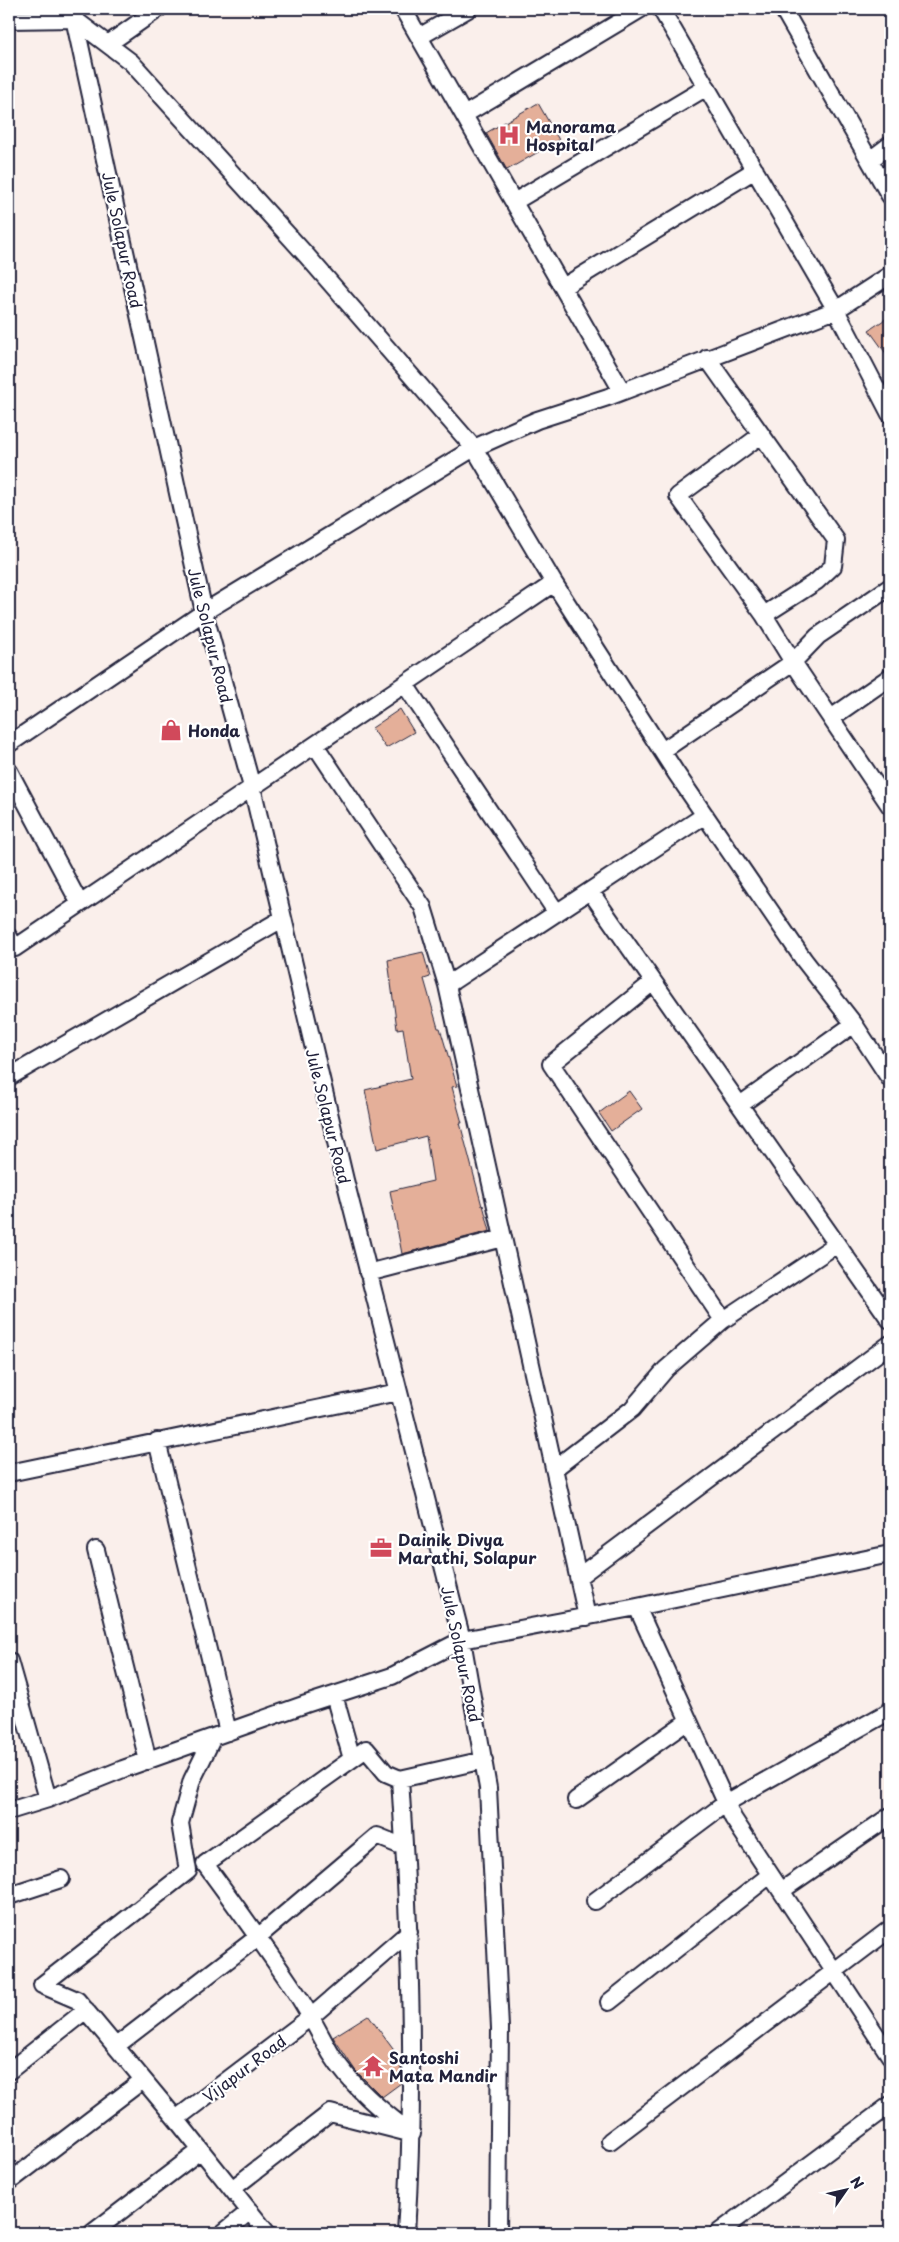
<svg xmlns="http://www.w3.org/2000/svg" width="899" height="2242" font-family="'Playpen Sans',sans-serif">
<rect width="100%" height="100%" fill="#faefeb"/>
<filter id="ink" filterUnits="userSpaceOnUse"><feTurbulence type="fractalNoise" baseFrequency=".02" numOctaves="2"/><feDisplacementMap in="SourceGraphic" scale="10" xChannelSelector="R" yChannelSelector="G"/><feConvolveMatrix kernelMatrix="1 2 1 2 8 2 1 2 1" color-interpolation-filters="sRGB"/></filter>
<g filter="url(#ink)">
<path fill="#e4af99" stroke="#22223b" d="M538,103L559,140L507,170L486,133Z
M890,316V359L869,330Z
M400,709L414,732L386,748L372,728Z
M423,952L430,977L424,979L438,1028H440L457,1086L452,1087L462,1123H460L482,1206L483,1205L490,1231L402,1254L390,1191L433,1181L426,1136L377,1149L365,1090L411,1079L403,1028L397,1029L388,960Z
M629,1091L642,1109L611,1131L599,1113Z
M368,2015L401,2060V2083L382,2097L355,2070L333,2037Z"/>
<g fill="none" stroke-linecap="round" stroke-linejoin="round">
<g stroke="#22223b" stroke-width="20">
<path id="minor" d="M72,9L204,612L252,787L345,1180L462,1640L488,1788L500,2028L498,2233
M403,9L622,391
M661,9L836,310L890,414
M783,9L890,196
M9,20L74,19L131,62L307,256L474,448L554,583L676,773L804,960L854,1024L890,1079
M419,37L468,9
M108,44L158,9
M464,115L641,9
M870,160L890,145
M514,202L707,87
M563,287L755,170
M707,358L836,540L833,566L817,581L764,615
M761,435L678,496L764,615L793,662L890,806
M406,686L557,913
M831,718L890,677
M9,744L204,612L474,448L537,420L608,397L836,310L890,275
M315,745L423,907L447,985
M662,751L793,662L818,636L890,587
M9,771L80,904
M590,891L890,1320
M9,937L15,948L554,583
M653,982L551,1064L723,1320
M9,1077L282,919
M740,1105L854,1024
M368,1273L503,1238
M157,1441L228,1732
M554,1469L632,1409L666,1369L723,1320L837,1244
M9,1473L398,1392
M96,1550L148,1761
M578,1577L890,1344
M637,1607L733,1818L890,2056
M587,1617L447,985L705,815
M9,1661L48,1799
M334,1695L352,1759
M213,1737L192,1780L180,1823L188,1871L42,1985L77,2000L176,2119L267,2233
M400,1779L386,1773L366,1749L205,1864C236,1906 266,1948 295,1991C309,2012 319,2033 331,2054C351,2086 382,2111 412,2134
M576,1800L688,1721
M9,1811L48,1799L123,1769L306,1704L392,1676L462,1640L637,1607L890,1554
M781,1891L890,1816
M9,1896L61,1879
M595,1901L726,1803L890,1711
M609,2002L770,1875
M116,2046L259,1936L377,1836L404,1847
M9,2071L86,2010
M176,2119L312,2016L409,1932
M610,2141L890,1929
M9,2182L143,2080
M232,2189L330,2113L405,2132
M92,2233L201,2150
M223,2233L250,2211
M406,2233C416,2082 410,1930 400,1779L484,1760
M718,2233L890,2105"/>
</g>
<use href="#minor" stroke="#fff" stroke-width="16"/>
</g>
</g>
<defs>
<g id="hospital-bare" transform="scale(1.725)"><path d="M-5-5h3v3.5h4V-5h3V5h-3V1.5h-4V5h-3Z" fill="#d1495b" stroke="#fff" stroke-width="2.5" paint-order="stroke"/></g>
<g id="shop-bare" transform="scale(1.725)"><path d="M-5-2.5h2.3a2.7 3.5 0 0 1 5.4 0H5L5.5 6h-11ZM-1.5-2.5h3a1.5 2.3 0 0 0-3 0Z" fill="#d1495b" stroke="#fff" stroke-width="2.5" paint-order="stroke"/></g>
<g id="office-bare" transform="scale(1.725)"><path d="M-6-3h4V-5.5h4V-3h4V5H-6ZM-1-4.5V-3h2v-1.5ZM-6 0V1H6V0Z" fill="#d1495b" stroke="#fff" stroke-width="2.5" paint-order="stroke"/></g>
<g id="temple-bare" transform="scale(1.725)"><path d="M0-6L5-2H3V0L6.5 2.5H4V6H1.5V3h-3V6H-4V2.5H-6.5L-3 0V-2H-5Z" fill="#d1495b" stroke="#fff" stroke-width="2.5" paint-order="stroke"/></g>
</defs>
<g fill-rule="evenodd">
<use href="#hospital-bare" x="509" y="135"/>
<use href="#shop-bare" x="171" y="730"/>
<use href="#office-bare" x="381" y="1548"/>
<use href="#temple-bare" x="373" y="2066"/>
</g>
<g text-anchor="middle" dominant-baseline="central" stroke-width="4.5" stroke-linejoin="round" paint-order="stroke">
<g font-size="16" font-weight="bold" fill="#22223b" stroke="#fff" text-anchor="start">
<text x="526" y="126">Manorama<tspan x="526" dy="18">Hospital</tspan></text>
<text x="188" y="730">Honda</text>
<text x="398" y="1539">Dainik Divya<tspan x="398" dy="18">Marathi, Solapur</tspan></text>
<text x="389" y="2057">Santoshi<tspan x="389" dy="18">Mata Mandir</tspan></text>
</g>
<g font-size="16" fill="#22223b" stroke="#fff">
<text transform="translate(123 240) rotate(78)">Jule Solapur Road</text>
<text transform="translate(211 635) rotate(76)">Jule Solapur Road</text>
<text transform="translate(329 1116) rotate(76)">Jule Solapur Road</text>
<text transform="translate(462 1654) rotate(78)">Jule Solapur Road</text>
<text transform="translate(244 2068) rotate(-37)">Vijapur Road</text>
</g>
</g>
<rect width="899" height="2242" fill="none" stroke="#fff" stroke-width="30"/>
<rect x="15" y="15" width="869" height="2212" fill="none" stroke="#22223b" stroke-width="2" filter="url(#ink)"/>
<g transform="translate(846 2190) rotate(56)" stroke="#ffffff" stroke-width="4" paint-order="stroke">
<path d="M0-4L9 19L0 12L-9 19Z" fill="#22223b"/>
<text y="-8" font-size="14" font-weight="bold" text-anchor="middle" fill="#22223b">N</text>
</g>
</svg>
